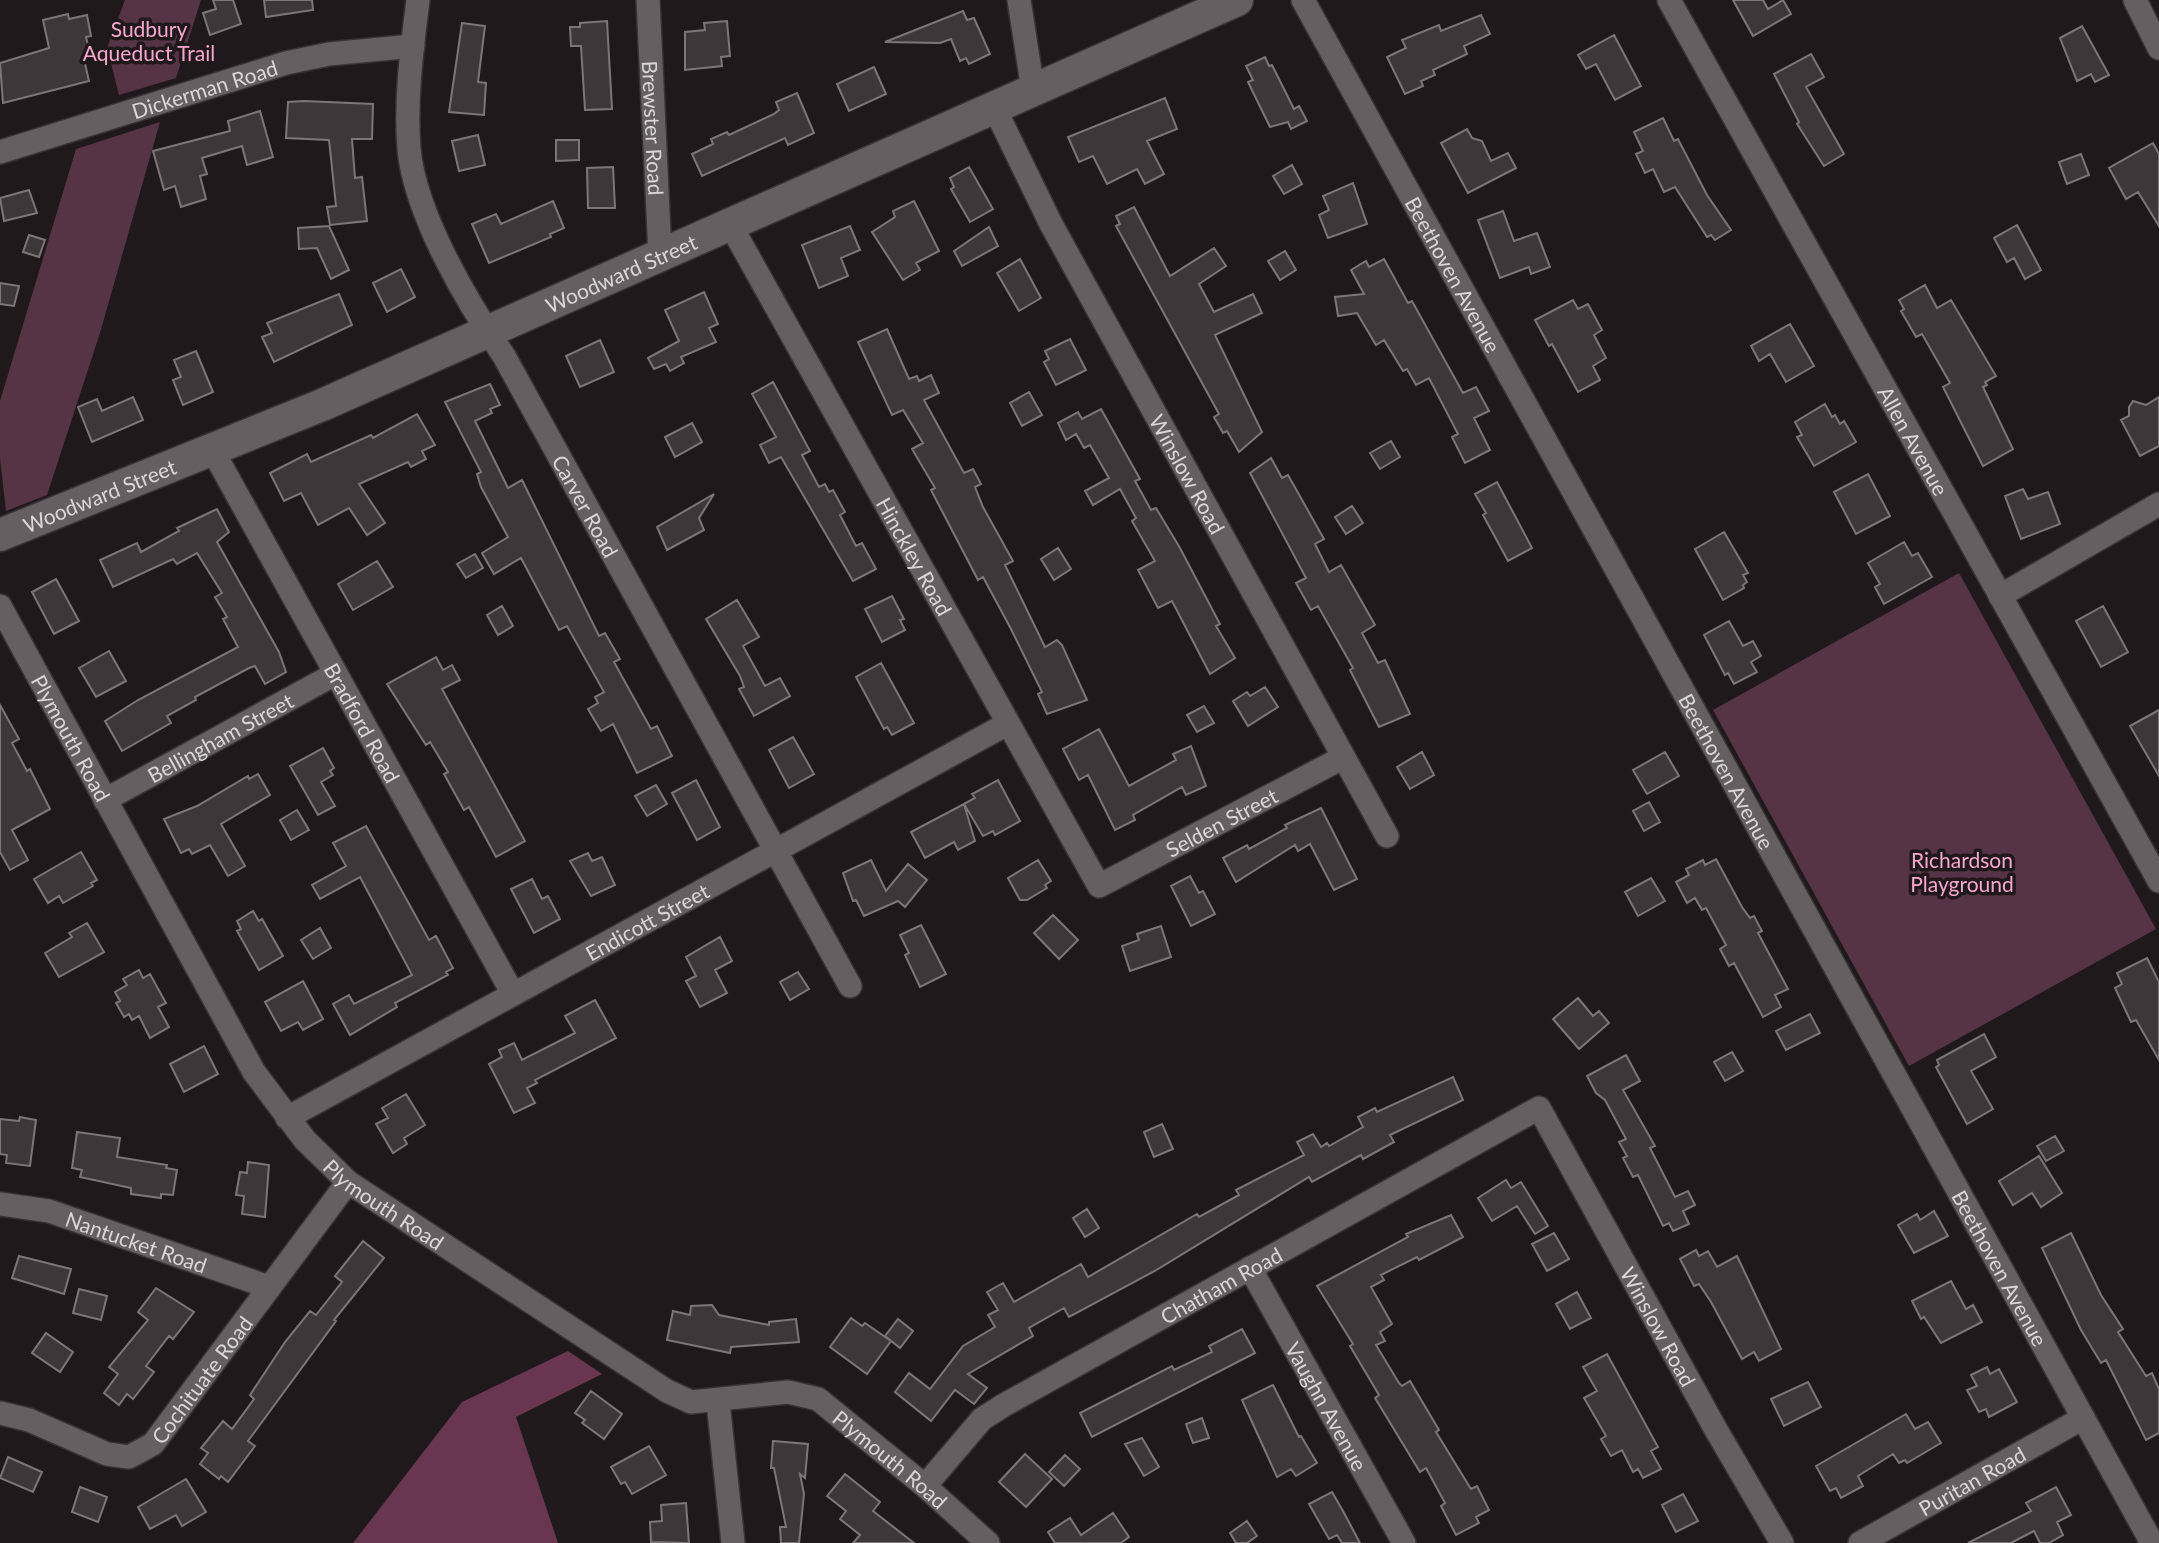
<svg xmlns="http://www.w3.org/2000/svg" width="2159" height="1543" font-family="Lato,sans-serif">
<rect width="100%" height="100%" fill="#1f191c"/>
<path fill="#563445" d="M125,0H201L176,78L119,95L107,48Z
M160,122L100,333L47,495L6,511L0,458V401L76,149Z
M1959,573L2156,929L1909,1066L1713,710Z"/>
<path fill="#683650" d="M568,1351L602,1374L516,1417L558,1543H353L462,1402Z"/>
<path fill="#3e373a" stroke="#7d7679" stroke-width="2" d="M213,0H233L241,24L210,35L203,13L216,9Z
M264,0H312L313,10L266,17Z
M1733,0H1763L1768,9L1783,0L1791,14L1753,36Z
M963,11L967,20L974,18L990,54L969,64L966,58L960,61L951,39L940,43L885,42Z
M68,14L69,19L87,15L91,36L86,37L91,57L84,59L89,81L3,103L0,63L49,48L43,20Z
M1481,15L1490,34L1464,46L1467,54L1433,70L1435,75L1421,81L1423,86L1405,94L1387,57L1406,48L1402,40L1439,25L1441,31Z
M607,21L612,109L585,110L581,46H571L570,27H580V23Z
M727,21L730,56L721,57L722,66L685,70V32L705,30L704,23Z
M462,23L485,26L478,82L486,83L484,115L449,112Z
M2082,26L2109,75L2095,82L2091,74L2077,81L2060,38Z
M1614,35L1641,86L1615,100L1596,64L1586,69L1578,55Z
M1811,54L1824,77L1806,87L1844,154L1824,166L1797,124L1799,122L1774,74Z
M1265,57L1269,66L1272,65L1294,109L1299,106L1307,121L1291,129L1288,122L1270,127L1248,82L1253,80L1246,66Z
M874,67L886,94L849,111L837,84Z
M797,93L814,133L788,145L785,138L702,176L692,154L713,144L711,139L727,132L729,135L774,114L779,110L776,102Z
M1165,98L1177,129L1147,141L1164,174L1145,184L1137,169L1107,184L1093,156L1079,162L1068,137Z
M304,101L373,104L372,139H352L355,178L362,177L367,221L330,225L327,207L336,206L329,140L286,138L288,102Z
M260,111L273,157L247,165L242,146L202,158L207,174L200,176L206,199L181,207L175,186L164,190L153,151L230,131L228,121Z
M1663,118L1674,141L1678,139L1707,195L1731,230L1715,240L1711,235L1707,237L1675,187L1664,192L1653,169L1645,173L1636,154L1643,151L1634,132Z
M1467,129L1472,138L1482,141L1491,161L1508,153L1516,168L1468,193L1441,143Z
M478,135L485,165L459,171L452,141Z
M556,140H579V160L556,161Z
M2153,143L2159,154V226L2138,192L2126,199L2109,168Z
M2081,154L2089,175L2067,184L2059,162Z
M1292,165L1302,184L1284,194L1273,176Z
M613,167L615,208H588L587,168Z
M969,167L993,209L970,222L951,189L954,187L950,178Z
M1353,183L1367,224L1328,238L1319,215L1329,210L1323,196Z
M29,190L37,213L4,221L0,198Z
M553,201L564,228L550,234L551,237L489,263L472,224L496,214L501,224Z
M914,201L939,251L916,263L920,270L903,280L872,232L895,217L893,211Z
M1134,207L1170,276L1214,248L1226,266L1199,284L1214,312L1253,294L1262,313L1215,335L1262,432L1239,452L1227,431L1223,433L1214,417L1219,414L1116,226L1120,224L1116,216Z
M1503,211L1514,241L1537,233L1550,267L1531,274L1529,267L1500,278L1478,220Z
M2017,225L2041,270L2025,279L2014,258L2007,262L1994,238Z
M329,226L349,270L331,279L317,248L299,249L298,228Z
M850,226L860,250L841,258L848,276L819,288L802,245Z
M989,227L998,246L962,266L954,251Z
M29,235L45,240L39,257L23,252Z
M1285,251L1296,270L1280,280L1268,261Z
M1020,259L1041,298L1019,311L997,273Z
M1384,259L1408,303L1412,301L1463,393L1476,387L1489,411L1474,418L1490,450L1465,463L1452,437L1458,434L1429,378L1416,385L1407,369L1403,371L1384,340L1376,345L1357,313L1338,316L1335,297L1364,294L1351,270L1366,261L1369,267Z
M401,269L415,297L387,312L373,283Z
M0,283L19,286L14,306L0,304Z
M1925,285L1937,308L1951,300L1996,376L1985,382L1987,385L1983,387L2013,449L1983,466L1943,387L1950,383L1922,334L1916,337L1901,311L1904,309L1899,300Z
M704,292L718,324L709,328L716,342L681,357L684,363L670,371L666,364L654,369L648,358L679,341L665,310Z
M339,294L352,325L274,362L262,337L272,333L267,323Z
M1573,300L1578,309L1588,304L1602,330L1594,335L1606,358L1593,366L1600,380L1578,392L1552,344L1549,346L1535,320Z
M1790,324L1814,366L1786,382L1770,354L1759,361L1751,346Z
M887,329L909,379L917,376L919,381L931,375L939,393L924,400L964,473L973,469L981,484L975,487L983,507L1013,561L1005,565L1045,647L1057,640L1062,645L1087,700L1047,714L1038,694L1042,692L1011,629L983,577L978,580L931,490L935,488L912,449L923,443L903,410L892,415L858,342Z
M1070,339L1086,370L1056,385L1044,362L1049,359L1045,351Z
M600,340L614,372L580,387L566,356Z
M196,351L213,392L183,405L173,380L181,377L174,360Z
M773,382L810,451L802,455L819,487L825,484L829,492L833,490L845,512L840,515L856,546L862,543L876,569L853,581L781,457L769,463L760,445L776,437L752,394Z
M490,384L500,405L490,409L492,413L475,421L508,488L522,480L599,636L605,633L620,659L614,662L651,729L657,726L672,756L637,773L613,724L601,731L588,709L598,703L595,697L604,692L567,626L559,630L521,558L494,574L482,553L508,537L481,487L477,474L481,472L445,402Z
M1029,392L1042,415L1022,426L1010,403Z
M133,397L143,420L92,442L78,407L97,399L102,411Z
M2159,397V446L2140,456L2121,420L2129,416V407L2133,401L2146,405Z
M1825,404L1832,417L1835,415L1840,424L1844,421L1856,442L1814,466L1797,437L1802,435L1795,422Z
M1101,409L1140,479L1135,481L1151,510L1156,508L1180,548L1220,624L1216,626L1235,658L1210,674L1172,601L1158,608L1138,570L1155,561L1132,521L1136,518L1120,489L1093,505L1085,491L1109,478L1090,445L1084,448L1076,434L1066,440L1058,423L1078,412L1082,419Z
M417,414L435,445L422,451L426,459L411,467L408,462L359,484L385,523L367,535L349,508L318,525L301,493L284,501L270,473L307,454L311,462L371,435L373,438Z
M692,423L702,442L675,457L665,437Z
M1391,441L1400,457L1380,469L1370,453Z
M1271,458L1282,478L1288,475L1324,539L1315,544L1329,572L1341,565L1375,625L1362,633L1378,663L1385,660L1410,714L1379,727L1350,670L1353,668L1318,606L1311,610L1296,583L1306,578L1250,473Z
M1868,474L1890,516L1856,534L1834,492Z
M1497,482L1532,548L1508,561L1483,515L1486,513L1475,494Z
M2023,489L2028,499L2048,492L2060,524L2021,539L2005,496Z
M714,494L699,518L704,530L667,550L657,527Z
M1352,506L1363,523L1346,534L1335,517Z
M217,509L229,532L217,542L279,652L286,672L265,684L255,666L249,668L195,697L196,700L167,716L171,723L122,751L105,721L138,700L238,647L223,619L227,617L215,597L222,593L197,553L177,564L173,559L113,587L100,560L137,543L141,552L179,531L177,528Z
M1724,532L1748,573L1743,575L1747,582L1743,585L1744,588L1723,600L1695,549Z
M1904,542L1912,556L1918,553L1932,577L1884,604L1875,587L1880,584L1868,563Z
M1058,548L1071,569L1054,580L1041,559Z
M475,554L483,568L466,578L457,564Z
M377,561L393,587L353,610L338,584Z
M56,579L79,621L54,634L32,592Z
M892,596L904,619L900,620L905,630L882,642L865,609Z
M737,600L759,637L743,646L765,686L780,678L790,696L754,716L739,689L744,687L740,676L706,619Z
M502,606L513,626L498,635L487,615Z
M2103,606L2128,652L2101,667L2076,621Z
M1729,621L1743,646L1753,641L1761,656L1751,662L1757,672L1734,684L1728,673L1725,675L1704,635Z
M109,651L126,681L96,697L79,668Z
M436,657L443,670L452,665L460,680L442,689L525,841L496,857L469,807L464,810L444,774L448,772L430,742L426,745L387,684Z
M881,663L914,723L892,735L887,727L884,729L856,677Z
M1265,687L1278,707L1248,726L1233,701L1247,692L1250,696Z
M0,705L19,739L12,743L27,771L30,769L50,809L12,830L28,860L10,870L0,852Z
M1204,706L1214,723L1197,732L1187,715Z
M2159,710V776L2130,726Z
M1099,729L1129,786L1176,760L1173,754L1191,746L1206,786L1186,795L1182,787L1133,815L1135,820L1115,830L1088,775L1079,780L1063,749Z
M793,737L814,774L789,788L769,750Z
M323,748L334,768L330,771L333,775L321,782L335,806L318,815L290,766Z
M1422,752L1434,775L1410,789L1397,767Z
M1665,752L1679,776L1647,794L1633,770Z
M258,774L270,795L221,824L245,866L228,876L210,845L192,854L189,849L181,853L164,819L197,806L248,776L249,779Z
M696,780L720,827L697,840L672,793Z
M998,780L1020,821L995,835L993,831L983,836L964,804L975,798L972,794Z
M656,785L667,804L647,816L635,796Z
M1649,802L1660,822L1644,831L1633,811Z
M964,804L975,841L958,850L954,842L925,858L911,832Z
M1321,808L1357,879L1334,890L1310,844L1298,851L1295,845L1236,882L1223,858L1247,845L1249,849L1287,828L1285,825Z
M297,810L309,830L291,840L280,820Z
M366,826L429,940L436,936L453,968L446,972L448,975L395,1003L397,1007L350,1035L333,1004L349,995L354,1004L412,975L360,877L320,899L312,885L346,866L333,843Z
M81,852L97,880L91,883L93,886L63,903L59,896L48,903L34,879Z
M588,853L592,861L602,857L615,885L591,896L570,861Z
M1716,859L1742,907L1750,918L1754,916L1762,931L1758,933L1788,989L1775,995L1781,1007L1763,1017L1734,963L1729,966L1720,949L1726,945L1706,908L1702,910L1695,898L1687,903L1676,882L1689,875L1686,869L1703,860L1705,865Z
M871,860L886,891L908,864L927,880L905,907L898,901L864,916L856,900L853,901L843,873Z
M1038,860L1051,881L1045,885L1047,888L1027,900H1020L1008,878Z
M1190,876L1199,893L1203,891L1215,914L1191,926L1171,886Z
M1651,878L1665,901L1638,916L1625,892Z
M532,879L542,899L548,896L560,919L534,933L511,889Z
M253,911L259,921L262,919L283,956L259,970L237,931L241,929L237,921Z
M1053,915L1078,940L1059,959L1034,933Z
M87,923L104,952L59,977L45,953L72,937L69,933Z
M921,925L946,974L920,987L905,955L909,953L900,935Z
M1161,926L1171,957L1130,971L1122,946L1139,940L1137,934Z
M320,928L331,948L313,959L301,940Z
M720,937L732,961L715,970L727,993L700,1007L686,981L696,976L686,957Z
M2147,958L2159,982V1060L2136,1020L2131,1022L2115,988L2122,984L2117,973Z
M139,970L143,978L150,974L166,1003L158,1007L169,1027L150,1038L139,1016L132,1020L129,1014L124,1017L116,1003L120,1001L115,992L127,985L123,979Z
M798,972L809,989L790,1000L780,982Z
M303,981L323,1019L303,1030L298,1022L281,1031L265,1002Z
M1578,998L1593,1016L1599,1011L1609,1023L1579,1049L1553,1019Z
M595,1000L616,1038L535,1080L537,1083L527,1088L535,1103L514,1113L489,1064L502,1057L499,1050L514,1043L522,1060L575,1033L565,1016Z
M1810,1014L1820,1033L1786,1050L1776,1031Z
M1984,1034L1996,1057L1971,1071L1993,1109L1967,1124L1936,1067L1939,1065L1937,1060Z
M204,1046L218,1074L184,1092L170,1064Z
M1732,1052L1743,1071L1725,1081L1714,1062Z
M1626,1055L1640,1081L1623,1090L1655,1146L1650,1148L1675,1197L1688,1191L1695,1205L1683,1211L1689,1224L1673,1231L1669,1223L1663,1226L1638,1175L1633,1177L1623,1158L1627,1156L1619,1142L1626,1139L1605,1100L1596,1093L1587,1076Z
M1453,1077L1463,1100L1390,1135L1394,1142L1363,1159L1361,1155L1312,1182L1309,1177L1153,1272L1069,1317L1064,1308L1029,1328L1033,1336L968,1374L987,1388L974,1404L955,1390L931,1421L895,1392L909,1373L930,1389L963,1346L995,1327L988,1315L998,1310L987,1292L1003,1283L1014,1302L1081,1264L1088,1277L1197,1214L1199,1217L1239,1195L1236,1190L1304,1155L1297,1142L1313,1134L1321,1147L1327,1143L1329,1146L1363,1127L1358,1117L1375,1108L1377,1112Z
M406,1094L425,1125L404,1138L407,1144L393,1153L376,1124L388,1118L382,1108Z
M20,1117L36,1120L30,1166L6,1163L7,1155L0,1154V1119L19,1121Z
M1162,1124L1173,1149L1154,1157L1144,1132Z
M77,1132L120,1138L117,1157L167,1165L166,1168L177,1170L173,1195L161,1194V1198L131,1194V1188L80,1177L82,1170L72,1168Z
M2055,1136L2064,1151L2046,1161L2037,1146Z
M2039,1156L2062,1193L2041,1207L2032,1193L2013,1205L1999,1181Z
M248,1162L269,1165L265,1217L242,1214L244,1196L236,1195L240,1172L247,1173Z
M1506,1180L1511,1188L1521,1182L1548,1226L1535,1234L1517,1206L1492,1221L1478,1198Z
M1087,1209L1099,1228L1085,1237L1073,1218Z
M1934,1211L1948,1236L1914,1253L1898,1225L1917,1214L1920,1220Z
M1451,1215L1463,1237L1419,1260L1417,1257L1381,1275L1384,1280L1371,1287L1392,1324L1380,1332L1385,1341L1376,1345L1399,1383L1402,1386L1410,1381L1439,1430L1436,1432L1471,1489L1477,1486L1489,1510L1476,1517L1479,1523L1456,1535L1441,1506L1445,1503L1426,1468L1420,1472L1375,1398L1379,1395L1350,1346L1353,1344L1317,1286L1408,1237L1406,1234Z
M1554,1233L1569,1259L1547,1271L1532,1244Z
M2071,1233L2101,1295L2123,1329L2118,1332L2146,1376L2152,1373L2159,1389V1433L2146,1440L2106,1360L2101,1363L2081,1330L2042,1248Z
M363,1241L384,1258L334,1320L336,1321L248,1441L255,1446L228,1482L221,1476L219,1479L200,1464L208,1453L201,1448L223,1421L232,1429L254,1399L250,1395L285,1342L310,1311L316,1315L342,1282L335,1276Z
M1696,1250L1699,1256L1708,1251L1717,1267L1737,1256L1781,1349L1759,1361L1754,1352L1742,1359L1711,1302L1699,1284L1694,1286L1680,1259Z
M19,1256L71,1269L64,1294L12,1278Z
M1951,1281L1966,1309L1973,1305L1982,1322L1941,1343L1924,1317L1921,1319L1912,1301Z
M156,1288L194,1312L173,1339L169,1336L146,1366L154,1372L133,1399L127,1394L119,1405L104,1393L118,1374L109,1367L148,1320L138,1312Z
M79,1289L107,1296L101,1320L73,1313Z
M1577,1292L1591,1318L1570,1329L1556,1304Z
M712,1305L719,1315L769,1325V1322L796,1319L799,1342L731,1347L730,1353L667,1340L673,1311L690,1315L691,1306Z
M851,1318L862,1326L865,1323L891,1341L867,1374L830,1347Z
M898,1319L913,1331L900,1348L885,1336Z
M1242,1329L1255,1353L1092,1437L1080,1413L1172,1366L1174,1370L1212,1352L1209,1346Z
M46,1333L73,1352L60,1372L32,1353Z
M1607,1354L1658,1447L1651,1451L1661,1469L1643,1478L1638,1469L1633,1472L1622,1450L1611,1456L1601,1439L1606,1436L1584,1398L1597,1391L1583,1367Z
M1987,1367L1990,1374L1999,1369L2017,1402L1989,1417L1986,1409L1979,1412L1967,1390L1977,1386L1971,1375Z
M1808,1382L1821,1407L1784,1426L1771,1399Z
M1273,1385L1299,1437L1301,1436L1317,1463L1296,1476L1291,1469L1277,1477L1242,1400Z
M591,1391L622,1414L604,1439L582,1423L585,1420L575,1413Z
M1906,1414L1915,1429L1928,1422L1941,1443L1907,1463L1905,1460L1899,1463L1893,1454L1858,1476L1863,1486L1841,1498L1836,1488L1830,1491L1816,1466Z
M1202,1418L1209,1438L1193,1443L1186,1424Z
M1142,1438L1159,1467L1144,1476L1125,1444Z
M773,1441L808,1444L805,1478L800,1474L804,1494L799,1543H781L780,1527H786L774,1468H771Z
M649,1446L666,1475L632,1494L625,1482L621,1484L611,1467Z
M1025,1454L1052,1479L1026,1507L999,1482Z
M1065,1455L1080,1469L1064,1486L1049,1472Z
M8,1457L42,1472L33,1492L0,1478Z
M845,1474L880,1502L873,1511L914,1543H853L860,1535L840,1519L846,1511L827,1496Z
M186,1479L206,1512L182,1526L176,1515L150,1529L138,1507Z
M80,1487L107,1497L98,1522L72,1512Z
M2056,1487L2071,1515L2057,1522L2063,1535L2049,1543H2040L2034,1531L2011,1543H1968L2031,1511L2026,1503Z
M1332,1492L1343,1511L1360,1543H1342L1337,1535L1329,1539L1309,1504Z
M1683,1494L1698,1521L1676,1532L1662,1505Z
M686,1503L689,1543L651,1542L650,1522L662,1521L661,1505Z
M1113,1513L1129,1537L1121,1543H1055L1048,1532L1070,1518L1081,1535Z
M1247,1521L1257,1536L1247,1543H1236L1230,1533Z"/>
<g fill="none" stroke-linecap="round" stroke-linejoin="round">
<g stroke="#373335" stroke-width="26">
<g id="street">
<path id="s1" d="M418,0C412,48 405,100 409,149C415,214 467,302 504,356L850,986"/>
<path id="s2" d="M648,0L660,255"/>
<path d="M1019,0L1033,90"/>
<path id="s3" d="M1303,0L2152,1543"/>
<path id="s4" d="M1669,0L2159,881"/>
<path d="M2135,0L2159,48"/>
<path id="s5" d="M994,107L1051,224L1387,836"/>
<path id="s6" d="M0,152L286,63L329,54L413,46"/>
<path id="s7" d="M730,224L1099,886L1342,758"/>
<path id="s8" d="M213,451L513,994"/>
<path d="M2000,596L2159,504"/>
<path id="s9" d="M0,606L254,1072L305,1140L348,1182L667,1391L691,1402L788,1392L818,1399L925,1486L988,1543"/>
<path id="s10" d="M105,800L335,674"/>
<path id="s11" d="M287,1118L1007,724"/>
<path id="s12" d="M0,1204L49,1211L269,1287"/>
<path id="s13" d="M1250,1268L1404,1543"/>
<path d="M718,1402L733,1543"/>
<path id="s14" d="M0,1413L29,1420L107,1454L129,1457L153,1444L348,1182"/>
<path id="s15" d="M925,1486L982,1419L1004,1405L1539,1108L1715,1428L1782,1543"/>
<path id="s16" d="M1860,1543L2083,1418"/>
</g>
</g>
<g stroke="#373335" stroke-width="35">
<g id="secondary">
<path id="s17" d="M0,535L322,405L1237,0"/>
</g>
</g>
<use href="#street" stroke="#665f62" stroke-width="23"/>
<use href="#secondary" stroke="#665f62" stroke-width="32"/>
</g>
<g text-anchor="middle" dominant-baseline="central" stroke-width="7" stroke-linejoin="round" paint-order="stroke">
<g font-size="21" fill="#faa7d0" stroke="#1f191c">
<text x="149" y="28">Sudbury<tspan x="149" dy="24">Aqueduct Trail</tspan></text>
<text x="1962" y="859">Richardson<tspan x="1962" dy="24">Playground</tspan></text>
</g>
<g font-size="21" fill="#dbd7d9" stroke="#1f191c">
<text stroke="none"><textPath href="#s6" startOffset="214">Dickerman Road</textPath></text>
<text stroke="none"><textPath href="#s2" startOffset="128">Brewster Road</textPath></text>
<text stroke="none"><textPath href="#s17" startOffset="674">Woodward Street</textPath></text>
<text stroke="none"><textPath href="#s3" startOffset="313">Beethoven Avenue</textPath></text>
<text stroke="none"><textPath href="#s4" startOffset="504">Allen Avenue</textPath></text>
<text stroke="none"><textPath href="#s5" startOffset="415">Winslow Road</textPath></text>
<text stroke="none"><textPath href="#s17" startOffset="107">Woodward Street</textPath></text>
<text stroke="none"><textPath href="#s1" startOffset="550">Carver Road</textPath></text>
<text stroke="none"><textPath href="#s7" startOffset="380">Hinckley Road</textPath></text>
<text stroke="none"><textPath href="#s8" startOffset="310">Bradford Road</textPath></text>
<text stroke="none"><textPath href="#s10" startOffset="131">Bellingham Street</textPath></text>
<text stroke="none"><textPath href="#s9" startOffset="150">Plymouth Road</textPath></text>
<text stroke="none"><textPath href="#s3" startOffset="880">Beethoven Avenue</textPath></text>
<text stroke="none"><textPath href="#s7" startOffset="896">Selden Street</textPath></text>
<text stroke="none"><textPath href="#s11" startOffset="410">Endicott Street</textPath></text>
<text stroke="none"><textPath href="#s9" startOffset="718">Plymouth Road</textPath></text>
<text stroke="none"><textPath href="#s12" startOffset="142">Nantucket Road</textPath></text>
<text stroke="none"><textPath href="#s3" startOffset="1447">Beethoven Avenue</textPath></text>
<text stroke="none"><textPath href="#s15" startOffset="362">Chatham Road</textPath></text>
<text stroke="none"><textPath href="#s15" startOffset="975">Winslow Road</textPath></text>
<text stroke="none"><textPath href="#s14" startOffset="245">Cochituate Road</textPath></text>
<text stroke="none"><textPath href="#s13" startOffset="158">Vaughn Avenue</textPath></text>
<text stroke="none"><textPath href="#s9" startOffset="1306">Plymouth Road</textPath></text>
<text stroke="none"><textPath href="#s16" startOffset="128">Puritan Road</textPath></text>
</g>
</g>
</svg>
